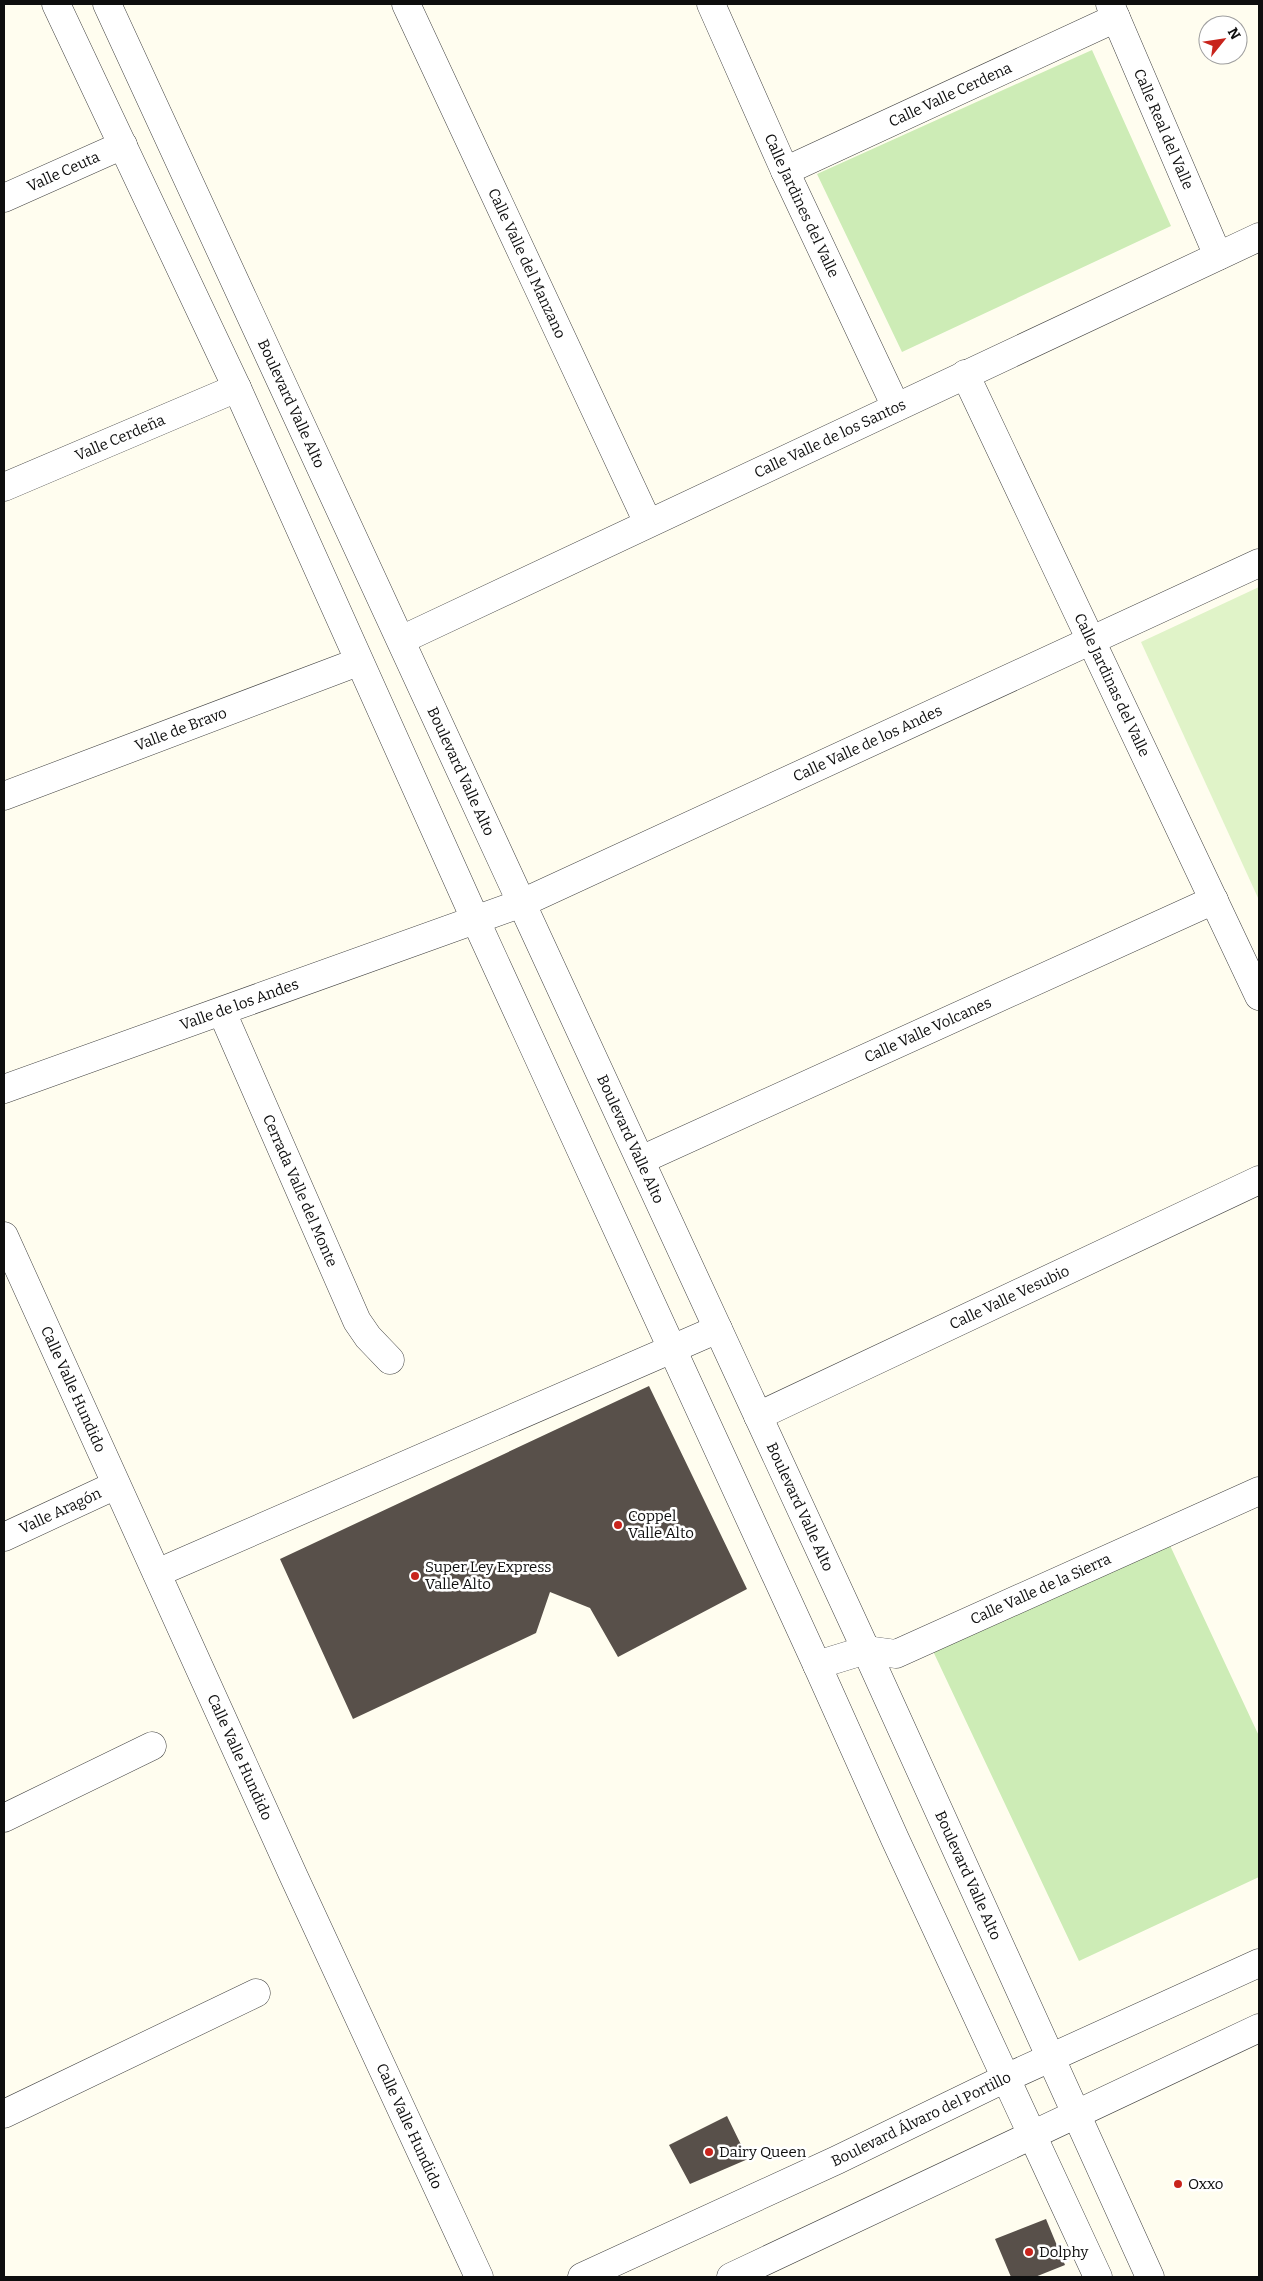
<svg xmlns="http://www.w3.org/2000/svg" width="1263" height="2281" font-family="Bitter,serif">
<rect width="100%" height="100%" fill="#fffdef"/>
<path fill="#cdecb6" d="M1092,50L1171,226L902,352L817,174Z
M1167,1539L1259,1736V1877L1079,1961L932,1649Z"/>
<path fill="#e0f3c8" d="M1259,587V900L1141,642Z"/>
<path fill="#58504a" d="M649,1386L747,1589L618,1657L590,1608L550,1592L536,1633L353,1719L280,1559Z
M727,2116L748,2159L690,2184L669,2145Z
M1046,2219L1065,2265L1035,2277H1011L995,2239Z"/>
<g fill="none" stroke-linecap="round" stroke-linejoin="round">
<g stroke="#414141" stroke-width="29">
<g id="minor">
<path id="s1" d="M406,4L648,523"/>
<path id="s2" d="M711,4L785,171L896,407"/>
<path id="s3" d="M1110,4L1218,256"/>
<path id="s4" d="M785,171L1116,18"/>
<path id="s5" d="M4,198L123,145"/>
<path id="s6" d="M965,374L1259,996"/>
<path id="s7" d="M4,487L237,388"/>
<path id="s8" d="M401,640L1259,237"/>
<path id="s9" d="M4,796L358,662"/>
<path id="s10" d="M222,1012L357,1321L368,1337L390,1360"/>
<path id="s11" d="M4,1089L522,903L1259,563"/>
<path id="s12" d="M641,1160L1214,900"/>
<path id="s13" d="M4,1236L294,1877L479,2277"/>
<path id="s14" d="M758,1416L1259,1180"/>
<path id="s15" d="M4,1537L116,1485"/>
<path d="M157,1573L718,1329"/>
<path id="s16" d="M817,1665L866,1650L896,1654L1259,1491"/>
<path d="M4,1818L152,1746"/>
<path d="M4,2114L256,1993"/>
</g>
</g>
<g stroke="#414141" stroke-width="29">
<g id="tertiary">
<path d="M56,4L237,388L476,921L817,1665L895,1839L1098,2277"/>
<path id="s17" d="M107,4L866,1650L1150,2277"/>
<path id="s18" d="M582,2277L837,2160L1006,2078L1259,1963"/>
<path d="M731,2277L1259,2028"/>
</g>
</g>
<use href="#minor" stroke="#fff" stroke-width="28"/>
<use href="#tertiary" stroke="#fff" stroke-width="28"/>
</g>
<g fill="#c8241c" stroke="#fff" stroke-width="2">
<circle cx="618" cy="1525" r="5"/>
<circle cx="415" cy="1576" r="5"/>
<circle cx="709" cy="2152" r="5"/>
<circle cx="1178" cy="2184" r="5"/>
<circle cx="1029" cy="2252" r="5"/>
</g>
<g text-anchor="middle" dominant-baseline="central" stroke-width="5" stroke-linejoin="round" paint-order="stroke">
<g font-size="15" fill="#0e0e0e" stroke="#fff">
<text stroke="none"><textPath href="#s4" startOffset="182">Calle Valle Cerdena</textPath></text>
<text stroke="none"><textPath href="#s3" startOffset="136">Calle Real del Valle</textPath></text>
<text stroke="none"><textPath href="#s5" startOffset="65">Valle Ceuta</textPath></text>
<text stroke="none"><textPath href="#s2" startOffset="221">Calle Jardines del Valle</textPath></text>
<text stroke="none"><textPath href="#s1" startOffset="286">Calle Valle del Manzano</textPath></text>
<text stroke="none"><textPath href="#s17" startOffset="440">Boulevard Valle Alto</textPath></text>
<text stroke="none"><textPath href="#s7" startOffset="126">Valle Cerdeña</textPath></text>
<text stroke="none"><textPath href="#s8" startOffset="474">Calle Valle de los Santos</textPath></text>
<text stroke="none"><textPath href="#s6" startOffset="344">Calle Jardinas del Valle</textPath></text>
<text stroke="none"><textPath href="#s9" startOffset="189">Valle de Bravo</textPath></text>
<text stroke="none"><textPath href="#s11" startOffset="931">Calle Valle de los Andes</textPath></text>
<text stroke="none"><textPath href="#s17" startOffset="845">Boulevard Valle Alto</textPath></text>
<text stroke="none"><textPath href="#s11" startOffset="250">Valle de los Andes</textPath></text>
<text stroke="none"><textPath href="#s12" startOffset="315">Calle Valle Volcanes</textPath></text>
<text stroke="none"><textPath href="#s17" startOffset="1250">Boulevard Valle Alto</textPath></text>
<text stroke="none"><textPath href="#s10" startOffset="195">Cerrada Valle del Monte</textPath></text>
<text stroke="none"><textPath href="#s14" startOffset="278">Calle Valle Vesubio</textPath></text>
<text stroke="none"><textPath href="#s13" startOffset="168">Calle Valle Hundido</textPath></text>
<text stroke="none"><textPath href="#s17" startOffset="1655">Boulevard Valle Alto</textPath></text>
<text stroke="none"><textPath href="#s15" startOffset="62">Valle Aragón</textPath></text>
<text stroke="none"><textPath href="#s16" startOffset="240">Calle Valle de la Sierra</textPath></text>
<text stroke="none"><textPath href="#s13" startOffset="572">Calle Valle Hundido</textPath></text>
<text stroke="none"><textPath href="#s17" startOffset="2060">Boulevard Valle Alto</textPath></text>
<text stroke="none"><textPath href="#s18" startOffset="374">Boulevard Álvaro del Portillo</textPath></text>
<text stroke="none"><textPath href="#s13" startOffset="978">Calle Valle Hundido</textPath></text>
</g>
<g font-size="15" fill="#0e0e0e" stroke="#fff" text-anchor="start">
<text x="628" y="1516">Coppel<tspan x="628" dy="17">Valle Alto</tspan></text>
<text x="425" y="1567">Super Ley Express<tspan x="425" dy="17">Valle Alto</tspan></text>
<text x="719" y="2152">Dairy Queen</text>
<text x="1188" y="2184">Oxxo</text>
<text x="1039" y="2252">Dolphy</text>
</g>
</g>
<rect width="1263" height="2281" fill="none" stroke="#0e0e0e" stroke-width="10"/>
<g transform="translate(1223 40) rotate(60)"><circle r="24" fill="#ffffff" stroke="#9f9f9f"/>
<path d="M0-4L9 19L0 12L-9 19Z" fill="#c8241c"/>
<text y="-8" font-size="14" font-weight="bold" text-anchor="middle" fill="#0e0e0e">N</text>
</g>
</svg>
